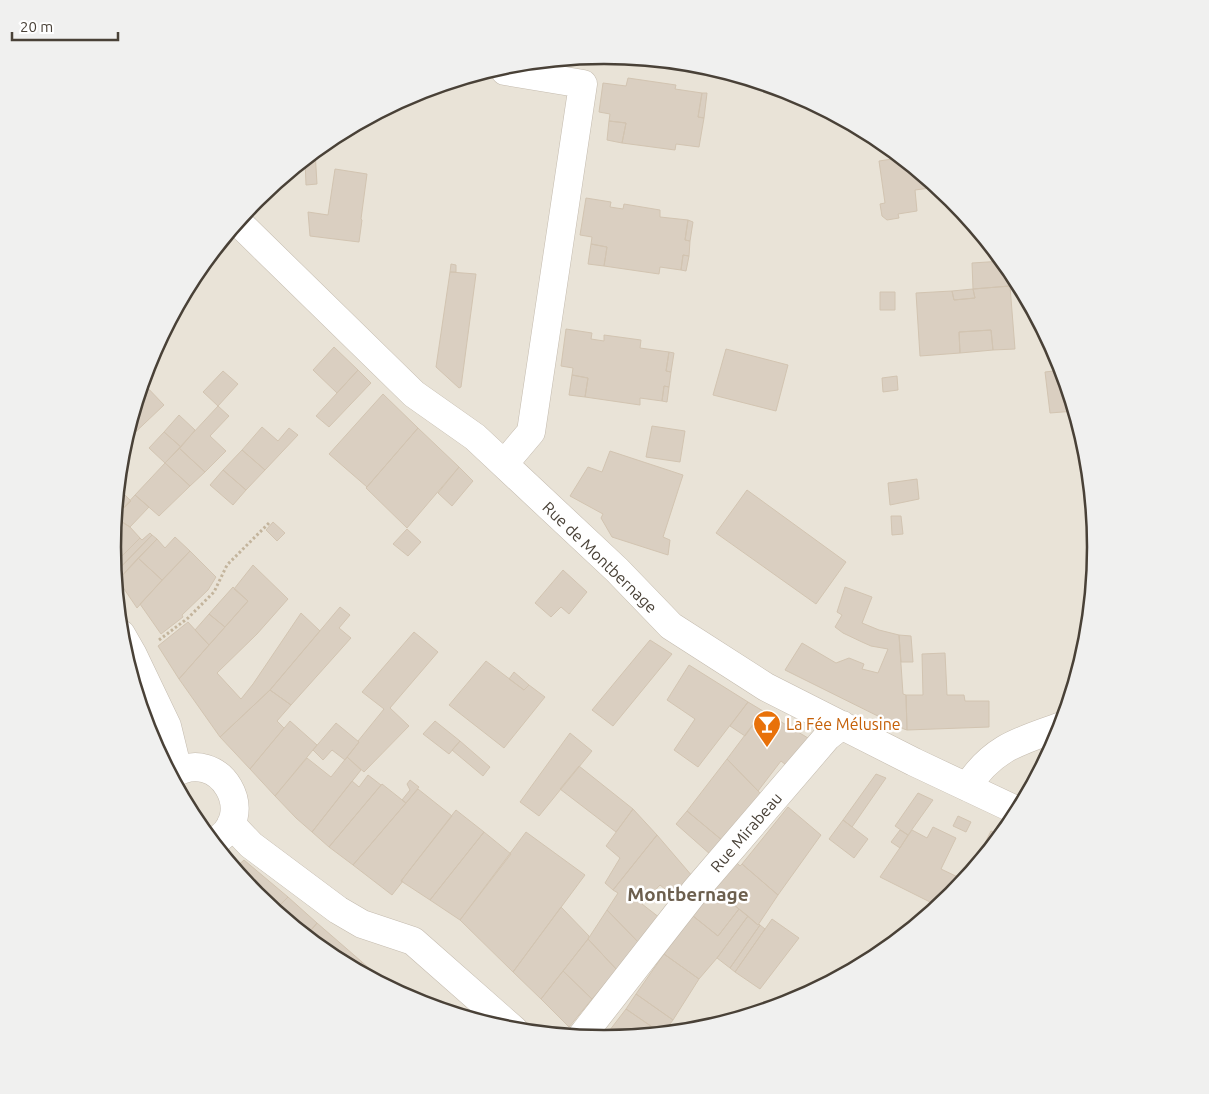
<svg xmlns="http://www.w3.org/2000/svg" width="1209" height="1094" font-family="Ubuntu,sans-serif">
<rect width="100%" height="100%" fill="#f5f1e9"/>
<path fill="#e9e3d7" d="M114 547a490 490 0 1 1 980 0a490 490 0 1 1-980 0Z"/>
<path fill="#dacfc1" stroke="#d2c4b1" d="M628,78L676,85L675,89L702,93L698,117L704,118L699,147L676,144L675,150L622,143L626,123L609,121L610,114L599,112L603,83L626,86Z
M702,93H707L704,118L698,117Z
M609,121L626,123L622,143L607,140Z
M315,151L317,184L306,185L305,160Z
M901,157L910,164L900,165L899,158Z
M899,158L900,165L910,164L938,187L915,190L917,211L898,214L899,218L887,220L882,216L880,204L885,203L879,161Z
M335,169L367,174L361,219L362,220L359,242L310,236L308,212L328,215Z
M586,198L611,202L610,207L623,209L624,204L660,210V217L688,220L685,240L690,241L689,256L683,255L681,270L660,267L659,274L604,266L607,247L591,244L592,237L580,235Z
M688,220L693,222L690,241L685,240Z
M591,244L607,247L604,266L588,264Z
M683,255L689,256L686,271L681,270Z
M1003,261L1009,268L1010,286L973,289L972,263Z
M451,264L456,265V272H450Z
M450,272L476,274L461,387L459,388L436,367Z
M1010,286L1015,349L993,350L991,330L959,332L960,353L920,356L916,293L952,291L954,300L975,298L973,289Z
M973,289L975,298L954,300L952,291Z
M880,292H895V310H880Z
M566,329L592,333L591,339L604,341V335L641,340L640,348L669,352L666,371L671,372L669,387L664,386L662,401L640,398V405L585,397L588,378L572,375L573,368L561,366Z
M991,330L993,350L960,353L959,332Z
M334,347L358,370L337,393L313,370Z
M726,349L788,365L776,411L713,395Z
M669,352L674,353L671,372L666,371Z
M358,370L371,383L329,427L316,416Z
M1062,370L1075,411L1050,413L1045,372Z
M223,371L238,384L218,406L203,392Z
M572,375L588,378L585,397L569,395Z
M897,376L898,390L883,392L882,378Z
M143,383L164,405L125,442Z
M664,386L669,387L667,402L662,401Z
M383,394L418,428L367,487L329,454Z
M218,406L229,416L210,436L226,451L205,472L179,448Z
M179,415L195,430L181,447L164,432Z
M652,426L685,431L680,462L646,457Z
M262,427L278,441L289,428L298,435L265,470L242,450Z
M418,428L459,467L407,528L366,488Z
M164,432L181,447L165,463L149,448Z
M179,448L205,472L190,486L165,463Z
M242,450L265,470L246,490L223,470Z
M610,451L683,475L663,537L670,540L668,555L612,537L601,518L603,514L570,496L588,467L602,472Z
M165,463L190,486L159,516L135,495Z
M459,467L473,481L452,506L438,493Z
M223,470L246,490L233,505L210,485Z
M917,479L919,499L890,505L888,483Z
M119,484L122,492L131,501L115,517Z
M747,490L846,562L816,604L716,533Z
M135,495L149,507L130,527L115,517Z
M891,516H901L903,534L892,535Z
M115,518L130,527L140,538L114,564L113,547Z
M273,522L285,533L277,541L266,530Z
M407,529L421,542L408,556L393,544Z
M150,533L152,535L115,573L114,564L140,538L142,540Z
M152,535L157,539L118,580L115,573Z
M175,537L190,551L162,580L138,558L157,539L165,548Z
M190,551L216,577L208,590L182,615L183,617L161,634L140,604Z
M138,558L162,580L137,608L118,580Z
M253,565L288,599L257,634L217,673L241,699L253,684L301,613L320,631L270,690L220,737L179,679L248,601L234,589Z
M563,570L587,592L569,614L561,607L551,617L535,603Z
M233,587L248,601L225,627L209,614Z
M845,587L872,597L862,623L879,630L899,635L903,694L906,695L907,730L904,729L785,670L802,643L836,663L849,658L864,664L862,669L878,673L888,649L871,646L862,642L843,633L835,627L842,615L837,612Z
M340,607L350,615L339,628L351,638L291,705L270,690Z
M209,614L225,627L209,645L195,630Z
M188,622L209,645L179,679L158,646Z
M414,632L438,652L390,708L409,726L364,772L347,757L359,742L358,741L384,709L362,692Z
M899,635L911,636L913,662H901Z
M650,640L672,654L613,726L592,710Z
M945,653L947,695H964L965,701H989V727L907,730L906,695H923L922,654Z
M486,661L524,690L529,685L545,697L504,748L449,705Z
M689,665L748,702L698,767L674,750L695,719L667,700Z
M514,672L529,685L524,690L509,679Z
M270,690L291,705L277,721L284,728L250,769L220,737Z
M748,702L763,711L745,736L730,726Z
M763,711L808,738L786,765L781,761L758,791L727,759Z
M290,721L317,745L275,796L250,769Z
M435,721L460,741L449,754L423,734Z
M336,723L359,742L345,760L332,750L323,760L313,750Z
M570,733L592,751L539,816L520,802Z
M460,741L490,767L483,776L452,750Z
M347,757L361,770L312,832L296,818L275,796L307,758L331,777Z
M727,759L761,794L723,841L687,811Z
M579,766L633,809L616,832L560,789Z
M876,774L886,778L852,827L843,820Z
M368,775L381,785L329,847L312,832L352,781L359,787Z
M410,780L419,787L406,803L402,800L410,790L407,784Z
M382,784L406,803L353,865L329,847Z
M418,789L452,816L401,881H403L392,895L353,865Z
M918,793L933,800L908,835L895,826Z
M788,807L821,835L778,895L742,864Z
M633,809L657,835L613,890L605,883L620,858L606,846Z
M456,810L484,832L430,900L401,881Z
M687,811L723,841L711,855L676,824Z
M958,816L971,822L966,832L953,826Z
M843,820L868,839L854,858L829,839Z
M933,827L956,838L941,869L964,880L952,895L938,906L880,877L912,830L927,838Z
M900,830L908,835L900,848L891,842Z
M991,831L1001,835L988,852L982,849Z
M484,832L511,854L460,920L430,900Z
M526,832L585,875L513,972L460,920Z
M657,835L693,877L676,898L660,885L642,904L660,918L639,943L607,910L618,893L613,890Z
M244,860L288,897L275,910L256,895L235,868Z
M735,861L740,866L742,864L778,895L758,925L714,888Z
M714,888L739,909L718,936L693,916Z
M288,897L317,923L306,936L275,910Z
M561,907L589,936L588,939L541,999L513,972Z
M739,909L748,916L717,958L699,979L664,954L693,916L718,936Z
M607,910L639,943L617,970L588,939Z
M748,916L758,925L759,924L760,925L730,968L717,958Z
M772,919L799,938L760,989L735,972Z
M317,923L362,962L355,969L331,956L306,936Z
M760,925L765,929L735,972L730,968Z
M588,939L617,970L592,999L563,971Z
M664,954L699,979L673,1020L636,994Z
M362,962L386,983L385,985L355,969Z
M563,971L592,999L569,1027L541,999Z
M636,994L673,1020L663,1033H661L626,1009Z
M626,1009L661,1033L603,1039Z"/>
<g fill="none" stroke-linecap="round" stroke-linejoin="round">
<g stroke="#c4bbae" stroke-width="29">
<path id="minor" d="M238,222L414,394L475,437L617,570L671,626L766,687L914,762L1018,811
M504,464L531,432L583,84L505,71
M121,634L133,655L167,726L178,771
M171,775C221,743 261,818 213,842
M967,787C993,747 1020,741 1062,726
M231,824L251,845L338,910L362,924L413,941L514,1030
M581,1037L695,891L827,737L842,725"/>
</g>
<path stroke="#c3b49c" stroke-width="3" stroke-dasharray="2.5 2.5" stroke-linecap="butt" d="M159,640L188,618L214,592L227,565L269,523"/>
<use href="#minor" stroke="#fff" stroke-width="28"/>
</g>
<defs>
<g id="bar-pin" transform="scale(1.4375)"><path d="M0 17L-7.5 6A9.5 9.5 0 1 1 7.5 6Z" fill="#e8710a" stroke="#fff"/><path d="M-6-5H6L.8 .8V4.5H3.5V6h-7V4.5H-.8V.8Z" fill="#fff"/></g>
</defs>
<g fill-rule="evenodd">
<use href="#bar-pin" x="767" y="724"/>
</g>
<g text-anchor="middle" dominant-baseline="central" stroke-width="5" stroke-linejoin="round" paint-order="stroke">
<g font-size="16" fill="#494137" stroke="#fff">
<text transform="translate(600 557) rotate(44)">Rue de Montbernage</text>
<text transform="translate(746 832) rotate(-49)">Rue Mirabeau</text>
</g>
<g font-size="16" fill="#c56008" stroke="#fff" text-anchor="start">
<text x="786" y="724">La Fée Mélusine</text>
</g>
<g font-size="19" font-weight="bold" fill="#6c5f4e" stroke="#fff">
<text x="688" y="894">Montbernage</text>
</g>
</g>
<path d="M0 0H1209V1094H0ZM121 547a483 483 0 1 1 966 0a483 483 0 1 1-966 0Z" fill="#f0f0ef" fill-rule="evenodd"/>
<path fill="none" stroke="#494137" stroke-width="2.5" d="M121 547a483 483 0 1 1 966 0a483 483 0 1 1-966 0Z"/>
<path d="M12 32v8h106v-8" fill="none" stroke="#494137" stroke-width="2.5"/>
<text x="20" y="32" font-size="15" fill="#494137" stroke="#ffffff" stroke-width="4" paint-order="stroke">20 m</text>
</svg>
